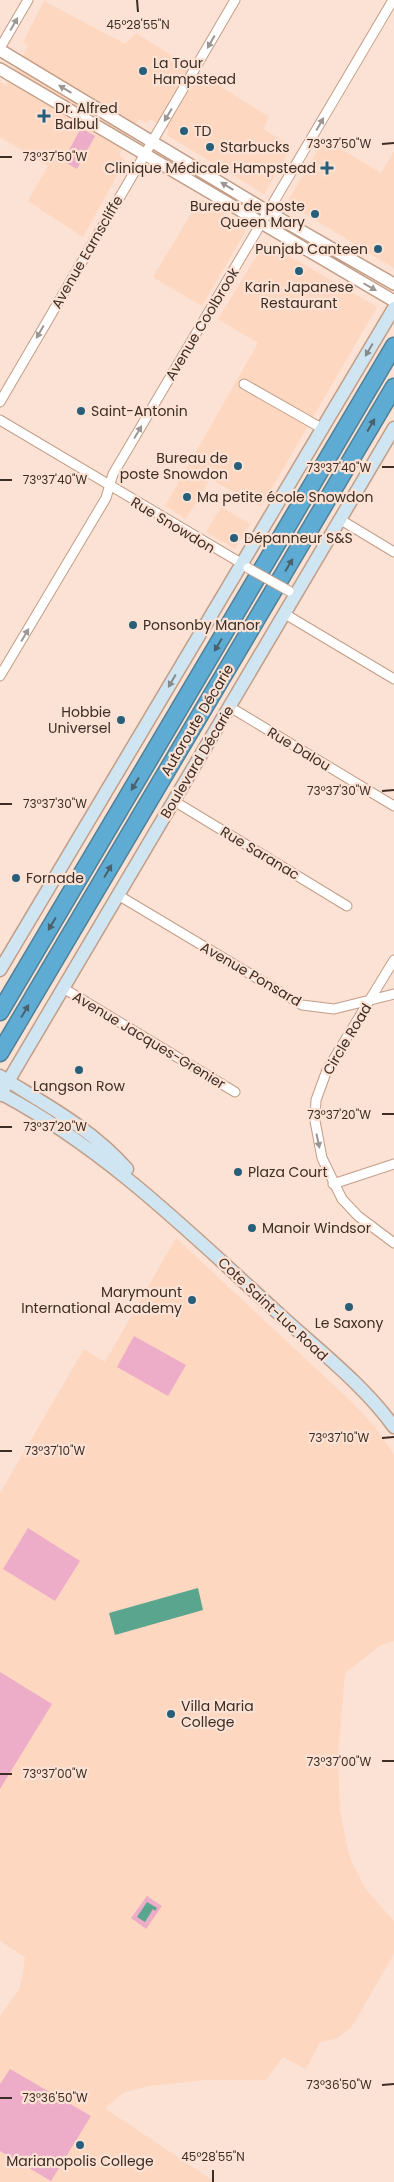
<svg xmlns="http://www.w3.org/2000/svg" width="394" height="2182" font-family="Poppins,sans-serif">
<rect width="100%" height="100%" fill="#fbe2d4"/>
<path fill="#fdd7c0" d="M44,1L125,44L136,33L269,117L263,129L292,146L264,194L167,135L169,130L150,119L147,123L139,119L119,155L125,161L83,237L28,201L48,166L0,137V82L6,85L28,46L23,42Z
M324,139L381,173L394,151V268L287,203Z
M200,199L244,225L245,232L202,306L153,277Z
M265,242L377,307L261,507L210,479L186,519L165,506L258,343L218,319Z
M221,507L250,524L235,549L206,532Z
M176,1238L354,1404L375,1427L394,1454V1641L381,1645L345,1673L338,1756L340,1810L346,1843L351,1861L367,1891L394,1921V1954L351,2028L335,2039L320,2042L306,2069L283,2057L266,2080H205L149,2086L125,2092L107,2106L106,2109L215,2182H0V2016L19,1990L23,1974L25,1957L0,1941V1493L84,1349L105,1362Z"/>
<path fill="#edadc8" d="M81,128L95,136L77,169L63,161Z
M134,1336L186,1365L168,1396L117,1367Z
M28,1528L80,1561L55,1601L3,1569Z
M0,1672L52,1704L0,1789Z
M147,1896L162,1906L146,1929L131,1918Z
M10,2069L91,2116L51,2181L0,2151V2084Z"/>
<path fill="#59a58e" d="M198,1588L203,1610L115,1635L109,1613Z
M147,1902L157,1908L155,1911L153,1909L145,1922L137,1917Z"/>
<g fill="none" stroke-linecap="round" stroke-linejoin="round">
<g stroke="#c39d86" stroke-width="11">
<path id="minor" d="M0,48L28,0
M244,384L323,429
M0,402L235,0
M0,420L246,566
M341,520L394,552
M285,614L394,679
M0,676L106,498L113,474L393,0
M230,707L394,806
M174,801L347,906
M118,895L302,1005L334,1009L394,994
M394,960L327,1070L316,1100L315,1121L322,1158L342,1199L358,1216L394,1243
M63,988L235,1092
M333,1184L394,1164"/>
</g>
<g stroke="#c39d86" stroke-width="14">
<path id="tertiary" d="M0,50L277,217L394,284
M0,69L394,301"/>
</g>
<g stroke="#c39d86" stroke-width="15">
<path id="secondary" d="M0,970L394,308
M0,1076C46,1105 91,1128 127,1169
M0,1093C106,1149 190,1233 278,1313C317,1349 363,1384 394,1427
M0,1095L394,428"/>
</g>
<g stroke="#528096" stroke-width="19">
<path id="motorway" d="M0,1012L394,346
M0,1053L394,387"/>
</g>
<use href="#minor" stroke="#fff" stroke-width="9"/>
<use href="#tertiary" stroke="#fff" stroke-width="11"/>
<use href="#secondary" stroke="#cfe6f2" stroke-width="12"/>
<use href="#motorway" stroke="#5eacd4" stroke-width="16"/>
<g stroke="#c39d86" stroke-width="11" stroke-linecap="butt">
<path id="minor-bridge" d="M248,568L289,591"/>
</g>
<use href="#minor-bridge" stroke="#fff" stroke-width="9"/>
</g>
<defs><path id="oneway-solid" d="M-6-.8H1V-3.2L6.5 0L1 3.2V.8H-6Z" transform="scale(1.25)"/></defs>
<g fill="#9e9692">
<use href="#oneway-solid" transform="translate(14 24) rotate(-60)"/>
<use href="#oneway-solid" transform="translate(211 42) rotate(120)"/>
<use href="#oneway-solid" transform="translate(65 89) rotate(-149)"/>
<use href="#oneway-solid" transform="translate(168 115) rotate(121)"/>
<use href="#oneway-solid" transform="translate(320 124) rotate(-60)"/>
<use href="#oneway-solid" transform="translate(227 186) rotate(-149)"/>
<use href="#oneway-solid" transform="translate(370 287) rotate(30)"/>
<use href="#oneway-solid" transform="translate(40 332) rotate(120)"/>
<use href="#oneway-solid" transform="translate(138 432) rotate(-59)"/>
<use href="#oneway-solid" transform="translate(25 635) rotate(-59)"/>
<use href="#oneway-solid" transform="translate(318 1141) rotate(78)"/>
</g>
<g fill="#868a8b">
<use href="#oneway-solid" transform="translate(369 350) rotate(120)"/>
<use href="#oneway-solid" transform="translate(172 681) rotate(120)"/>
</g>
<g fill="#4a606a">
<use href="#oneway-solid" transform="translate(371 425) rotate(-60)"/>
<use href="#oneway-solid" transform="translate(289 565) rotate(-59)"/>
<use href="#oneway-solid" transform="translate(218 645) rotate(121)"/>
<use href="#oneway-solid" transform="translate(135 784) rotate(121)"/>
<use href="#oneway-solid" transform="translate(108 871) rotate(-59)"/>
<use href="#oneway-solid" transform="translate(52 924) rotate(121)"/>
<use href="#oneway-solid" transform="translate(25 1011) rotate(-59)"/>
</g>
<path fill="none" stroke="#3d2d24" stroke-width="2" d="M137,0L138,12M382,144L394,143M0,157H12M382,467H394M0,480H12M382,791L394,790M0,804H12M382,1114H394M0,1127H12M382,1438L394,1437M0,1451H12M382,1761H394M0,1774H12M382,2085L394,2084M0,2098H12M213,2170V2182"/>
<g fill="#275e79" stroke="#fbe2d4" stroke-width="2">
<circle cx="143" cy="71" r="5"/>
<path d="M41.5 108.5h5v5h5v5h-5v5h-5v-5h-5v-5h5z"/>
<circle cx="184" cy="131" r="5"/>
<circle cx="210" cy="147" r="5"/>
<path d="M324.5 160.5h5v5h5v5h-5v5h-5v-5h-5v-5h5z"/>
<circle cx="315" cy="214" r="5"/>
<circle cx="378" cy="249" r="5"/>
<circle cx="299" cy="271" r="5"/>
<circle cx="81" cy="411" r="5"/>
<circle cx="238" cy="466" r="5"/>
<circle cx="187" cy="497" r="5"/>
<circle cx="234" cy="538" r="5"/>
<circle cx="133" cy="625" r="5"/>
<circle cx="121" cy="720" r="5"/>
<circle cx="16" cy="878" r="5"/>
<circle cx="79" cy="1070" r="5"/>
<circle cx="238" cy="1172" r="5"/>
<circle cx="252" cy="1228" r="5"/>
<circle cx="192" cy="1300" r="5"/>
<circle cx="349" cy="1307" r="5"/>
<circle cx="171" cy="1714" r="5"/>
<circle cx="80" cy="2145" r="5"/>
</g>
<g text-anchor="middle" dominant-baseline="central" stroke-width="4.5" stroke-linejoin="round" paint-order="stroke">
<g font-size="14" fill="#3d2d24" stroke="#fbe2d4" text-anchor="start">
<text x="153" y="63">La Tour<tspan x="153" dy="16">Hampstead</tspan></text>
<text x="55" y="108">Dr. Alfred<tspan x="55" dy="16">Balbul</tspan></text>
<text x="194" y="131">TD</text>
<text x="220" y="147">Starbucks</text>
<text x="316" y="168" text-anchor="end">Clinique Médicale Hampstead</text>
<text x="305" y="206" text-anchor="end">Bureau de poste<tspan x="305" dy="16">Queen Mary</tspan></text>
<text x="368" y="249" text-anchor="end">Punjab Canteen</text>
<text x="299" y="287" text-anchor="middle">Karin Japanese<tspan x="299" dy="16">Restaurant</tspan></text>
<text x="91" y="411">Saint-Antonin</text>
<text x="228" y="458" text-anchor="end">Bureau de<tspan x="228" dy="16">poste Snowdon</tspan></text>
<text x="197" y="497">Ma petite école Snowdon</text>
<text x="244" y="538">Dépanneur S&amp;S</text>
<text x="143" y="625">Ponsonby Manor</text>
<text x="111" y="712" text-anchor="end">Hobbie<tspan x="111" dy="16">Universel</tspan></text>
<text x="26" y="878">Fornade</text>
<text x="79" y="1086" text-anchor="middle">Langson Row</text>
<text x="248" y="1172">Plaza Court</text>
<text x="262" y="1228">Manoir Windsor</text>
<text x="182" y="1292" text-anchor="end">Marymount<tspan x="182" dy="16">International Academy</tspan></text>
<text x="349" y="1323" text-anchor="middle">Le Saxony</text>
<text x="181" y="1706">Villa Maria<tspan x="181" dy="16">College</tspan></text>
<text x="80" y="2161" text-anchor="middle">Marianopolis College</text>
</g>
<g font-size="14" fill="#3d2d24" stroke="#fbe2d4">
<text transform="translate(87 252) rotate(-60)">Avenue Earnscliffe</text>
<text transform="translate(202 324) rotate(-59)">Avenue Coolbrook</text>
<text transform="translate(173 525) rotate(31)">Rue Snowdon</text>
<text transform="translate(197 720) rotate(-59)">Autoroute Décarie</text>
<text transform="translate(299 749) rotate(31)">Rue Dalou</text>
<text transform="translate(197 762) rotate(-59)">Boulevard Décarie</text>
<text transform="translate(260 853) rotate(31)">Rue Saranac</text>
<text transform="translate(251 974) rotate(30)">Avenue Ponsard</text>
<text transform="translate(347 1039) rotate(-59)">Circle Road</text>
<text transform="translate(149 1040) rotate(31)">Avenue Jacques-Grenier</text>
<text transform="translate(273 1309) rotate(43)">Cote Saint-Luc Road</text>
</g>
</g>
<g font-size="12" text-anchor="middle" fill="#3d2d24" stroke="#fbe2d4" stroke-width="4.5" stroke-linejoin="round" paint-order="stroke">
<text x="138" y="29">45°28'55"N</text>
<text x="339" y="148">73°37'50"W</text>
<text x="55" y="161">73°37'50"W</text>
<text x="339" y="472">73°37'40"W</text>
<text x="55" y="484">73°37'40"W</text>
<text x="339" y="795">73°37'30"W</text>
<text x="55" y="808">73°37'30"W</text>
<text x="339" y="1119">73°37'20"W</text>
<text x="55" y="1131">73°37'20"W</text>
<text x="339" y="1442">73°37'10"W</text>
<text x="55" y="1455">73°37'10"W</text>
<text x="339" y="1766">73°37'00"W</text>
<text x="55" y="1778">73°37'00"W</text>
<text x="339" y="2089">73°36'50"W</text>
<text x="55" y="2102">73°36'50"W</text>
<text x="213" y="2161">45°28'55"N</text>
</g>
</svg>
